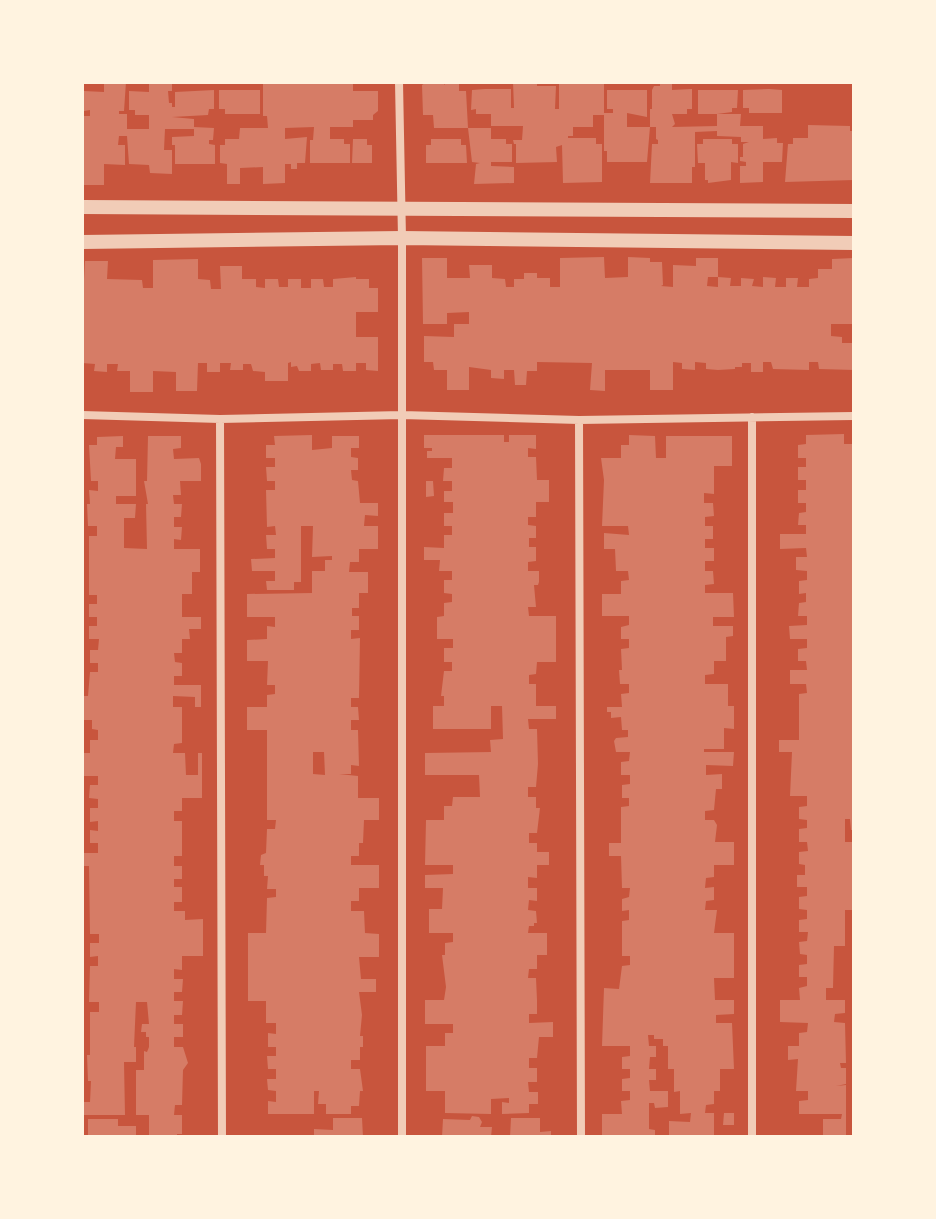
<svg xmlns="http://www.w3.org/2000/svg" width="936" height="1219" font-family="Ubuntu,sans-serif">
<rect width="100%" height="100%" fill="#c8553d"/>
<path fill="#d67c66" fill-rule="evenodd" d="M104,82H126L124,111H119V114H127V129H149V115H135V110H129V91L149,92V82H172V91H168L169,103H172V107H175V92L214,90V109H209L208,115L172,117L194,119V127L214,128L213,140H209V144L215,145V164H175V145H172V137L194,136V129H165L164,150H172V174L150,173L149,165L129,164L127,136H119L118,145H125V165L104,164V185H82V116H90V110L84,111V91L104,92Z
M263,82H353V91H378V111L373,115V120H353V127H330V139H344V144H350V163H310V140H313L314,127L285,128V139L307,137L305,163H297V169H291V164H285V183L263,184V167L240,168V184H227V164L220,163V145H225V139H239L240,128H268L267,116H263Z
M445,82H459V91H466L468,128H434L433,115H423L422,85L425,83H443L445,85Z
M513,82H537V86H556L555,109H559V82H604V113H613V109H607V90H647V117L627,113V127H650L647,162H607V151H604V115H593V127H573V136H568V138H596V144H602V182L563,183L562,145L556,147L557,162L516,163V144H514L513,140H522L523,126H491V114H476V109L471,110L472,90L485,89H511V108H514Z
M660,82H672V90L692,89V109H687V114H672L675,124L672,127L717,126V114H698V90H738L737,108H732V112L717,114H741L740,126H763V139L777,138V143H783L782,162H763V182L740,183V166H746V162L740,161V157H743V144L749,142H741V137L717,136V131L695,132V167H692V183H650L652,144H658V140L656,139V127H650V109H652V90L654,86H660Z
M769,89L782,90V113H749V108H743V90Z
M219,90H260V114H225V109H219Z
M808,125L850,126V131H854V180L785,182L788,144H793V138H808Z
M468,128H491V139H506V144H512V162H491V166L514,167V183L474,184L476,164L480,163L472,162Z
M353,139H367V145H372V163H352Z
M431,139H461V145H466L467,163H426V145H431Z
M703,139H732V144H738V163L731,162V180L708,183V180H705V163H698L697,144H703Z
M604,257L605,278L628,277V257L650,258V262H662L663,285L661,286L673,287V265L696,266V258H718V277H708L707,286L718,287V277L731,278L730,286H741V278L754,279L752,286L763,287V277L776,278L775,287H786V278H798L797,287H809V279L818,278V269H832V259L854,258V324H831V336L842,337V343H854V370L819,369L818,362H809V370L773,369L771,362H763V372H751V363H742V367H735V369L718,370L706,369V363L695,362V370L682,369V363L673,362V390H650V370H605V391L590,390L592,363L537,362V371H527L526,385H515L514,370H504V379L491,378V370L469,367V390H447V370H434L433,362H424V336L454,337V324H469V312L447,313V324H423L422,258H447V278H470L469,265H492V278L505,279L506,287H514V279H524V273H537V278H550V287H560V258Z
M198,259V279L210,280L211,289H221L220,266H242V279H256V287L265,288V279H278L279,287H288V279H301V288H311V279H323L324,287H333V279L356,277V279H369V288H378V312H356V337H378V371L366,370V363H356V371H343L342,364H333V370H321L320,363L311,364V371H299L297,366L291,367V362L288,363V381H265V372L253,371L251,364H243V370H230L231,363H220V372H207V363H198L197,391H176V372L153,371V392H130V371H117L118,364H107V372L94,371L95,364L82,363V279H84L85,261H108L107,279L142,280L143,288H153V260Z
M844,434V444H854V830H851L850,819H845V842H854V910H845V946H834L833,988H826V1000H845V1013L835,1014L834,1022L845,1023L846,1063H840L841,1068H846V1084L836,1086L846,1085V1137H823V1119H841L842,1114H799V1101L808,1100V1091H796L798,1059L788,1060V1046H799V1033L807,1032L808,1023L780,1022V1000H800L799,988L807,986V977H799V965L807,964V955L800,954L799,942L807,941L808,932H799V920L807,919V910L799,909V897L807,896V887H797V875H805V865L799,864V852L808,851L807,842H799V829L807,828V820L799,819V807L807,806V796H790L792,752H779V740H799V694L807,693L806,684H790V670H807L806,661H798V649L807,648V639H790L789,626L807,625V616H798L799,603L806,602V593L799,594V581L807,580V571L796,570V557H807L806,548L780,549V534H806V525H798L799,513L806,512V503H798V490H806V480H798V467H806V458H798V445L806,444V435Z
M312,435V450L332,448V436H359V448H351V457L358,458V470H351L352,480L358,481L360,503H378V516L365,515L364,526H378V549H359V562H350L349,572H368V593H359V608H352V616H359V630H351V639L360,638L359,698H351V707H358L359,720H351V730H358L359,766L351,765V774H339L358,776V798H379V820H364L363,843H359V856H351V865H379V888H359V901H351V911H364L365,933L379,934V957H359L361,979H376V992H359L362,1015L360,1036H363V1047H360V1060H351V1069H360L363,1091H360L359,1106H351V1114H326V1104H318L319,1091H314V1114H268V1101L276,1102V1091L268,1090L267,1079H276V1069H268L267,1056H276V1047H268V1033L276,1034V1023H266V1001H248V933H266L267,898L276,897V889H267L268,876H264V865H260L261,855L266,853L267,829H275L276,820H267V730H247V707H267V695L275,694V685H267L268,661H247V640L267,639V626L275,627V617H247V594L312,593V571H325V560H332V556L312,557L313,526H301V582H294V590H267L266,581H275V571H252L251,559L275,558V549H267L266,535H276L275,526L267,527L266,490H275V481H267L266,467H275V458H266V445H275L274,436ZM313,752H324L325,775L313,774Z
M424,435H504V442H509V435H536V449L528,448V457H536L537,480H549V502H536V517H528V525L536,526V538H529V547H536V561L528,562V571H539V582L538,585H534L536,607H528L529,616H556V662H537L536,674L529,675V684H536V706H556V719H528L529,729H537L538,764L536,787H528V797H536V808H540L537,833H529V843H537V852H549V865H537V878L528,877V888H537V901L529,900L528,910L536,911L537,923H534V926H529L528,933H547V955H537V969H529L528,978H536L537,1000V1014H529V1023L553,1022V1037H539L537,1058H529V1068H537V1082H528L529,1092H538V1104H529V1113L502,1114V1102L509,1103V1098L491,1099V1114L445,1113V1091H426V1046H445V1033H453V1024H425V1000H444L446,987L442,955H445V943L453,942V933H429V909H442L443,888H425V875L453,874V865H425L426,820H444V806H452L453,797H480L479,775H425V753L491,752L490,740L503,739L502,706H491V729H433V706H444V696H441L444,671H452V662H444V648H453V639H437V617L444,616V603L452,602V594L444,593V580H452V571H439L440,560H424V547L444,548V535H452V526H444V513H453V502H444V491H452V481H443L444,468H452V458H427V451H432V448H424Z
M629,435L655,436L656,458H666V436H732V466H714V494L704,493V503H713L714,516L705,517V526H713V539H705V548H714V561H705V571H713L714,584L705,585V593H733L734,617H713V626H733V636L726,637V661H714V674L705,675V684H728V706H734V729L724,728V749H704V752H734L733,766L706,765V775L722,774V789H716L714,810L705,811V820H714L717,825L715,842H734V865H714V877L706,878L705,888L714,887V900L706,901L705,910H717L714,933H734V978H714L715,1000H734V1014L716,1015V1023H732L734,1069H720V1091H714V1104L706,1105L705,1113H714V1137H669V1121L690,1122L691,1113L680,1114V1091L674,1092V1069H668V1046H663V1039H654V1035H648L649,1046H656V1057H650L649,1069H656V1080H649L650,1091H668V1107L655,1108L654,1103H649V1129L655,1130V1136H602V1114H622L621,1101L630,1100V1091H622V1079L630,1078V1069H622V1057L630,1056V1046H602L604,988L619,989L622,966L630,965V956H622V921L629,920V910L622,911V899L629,897L630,888H622L621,856H609V843H621V807L629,806V798H622V785L630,784V775H621V762L629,761L630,752H616L614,741L616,738L628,737V730H622L621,717L611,718V712H607V707H622L621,694L629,693V684H620L619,670H622L621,649L629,648V639H621V627L629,625V616H602V594H621V581L629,580L628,571H616L615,549H604V533L629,535L628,526H602L604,480L601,458H621V445H629Z
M123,436V447H116L115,459H136V496H116V504H136L135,518H124V548L147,549L146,504H148L144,481H147L148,436H181V448L173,449L174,459L199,458L201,464V481H180L181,495H173L174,504H182L181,517H174V527H182L181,540L174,539V549H200V572H192V594H182V617H201V629H189L190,639H182V653H174L175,662L182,663V676H174V685H201V707H195V697L173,696V707H182V743L174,744L173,753H185L186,775H198V753H202V798H182V811H174V821H182V856H174V866H182V879H174V887H182V902H174V911H185V920L203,919V956H182V970L174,969V979H183L182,992H174V1001H183L182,1015H174V1024H183V1037H174V1047H183L188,1063L183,1070L182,1105H175L174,1115H182V1134H177V1137H149V1115H136V1070H144V1051L147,1052L149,1047V1037H146V1032H141L142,1024H149L147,1002H136L134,1047H136V1062H124L125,1115H82V1102H90L91,1081H88L87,1055H90V1012H99V1002H89L90,966H98V956L90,957V943H99V934H90L89,866H82V853H98V843H90V830L98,831V821L90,822V808H98V799L89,798L90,785H98V776H82V753H90V740H98V730L92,729V720H82L84,696H88L90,672H98V663H90V650H98L99,639H89V626H97V617H89V604H97V595H89V536H97V526H88L87,504H90L89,490L98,491V481H91L89,445H97V437Z
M426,481H433L434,496L426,497Z
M724,1113H734V1125H723Z
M472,1116L479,1117L482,1122L480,1127H492L491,1137H442L443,1119L470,1120Z
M333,1118H362L363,1137H314V1129L333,1130Z
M511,1118H540V1132L551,1131V1137H510Z
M88,1119H118V1126H136V1137H88Z"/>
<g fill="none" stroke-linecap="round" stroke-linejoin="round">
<path stroke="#f1ccb7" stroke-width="8" d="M399,82L402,238V1137
M82,415L220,419L402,415L579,420L854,416
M752,417V1137
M220,419L222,1137
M579,420L581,1137"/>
<path stroke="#f1ccb7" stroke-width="14" d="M82,207L854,211
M82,242L402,238L854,243"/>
</g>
<rect width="936" height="1219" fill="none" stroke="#fff3e0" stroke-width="168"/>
</svg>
